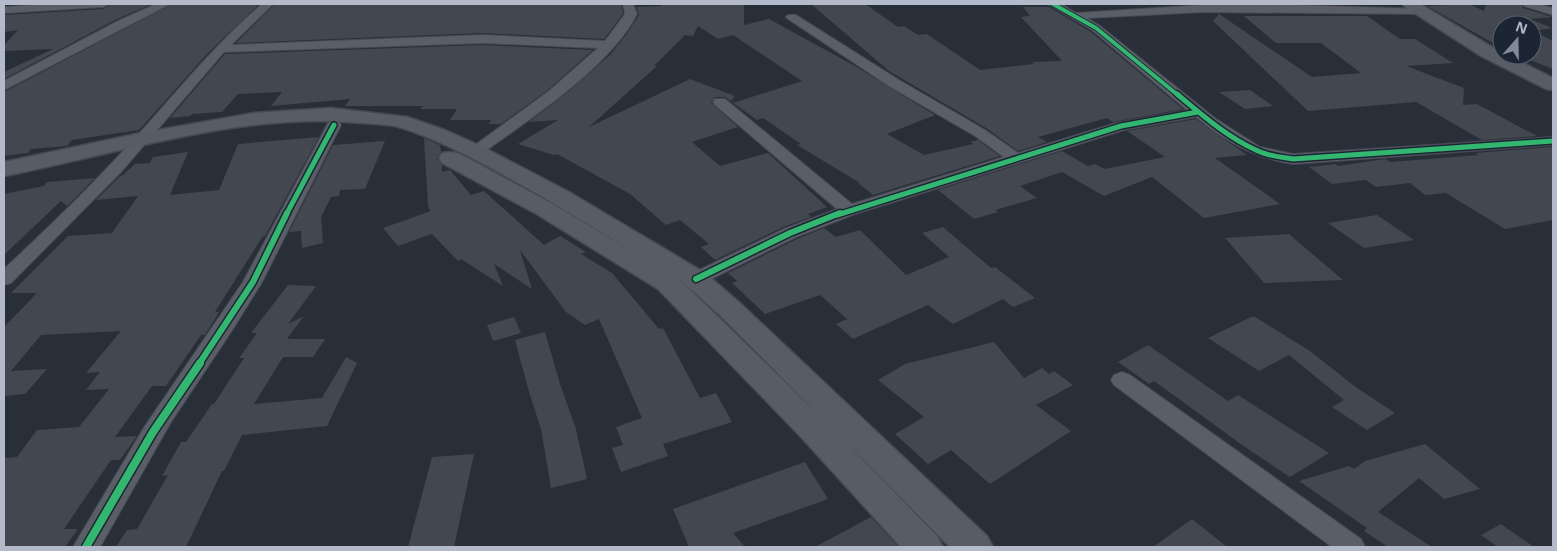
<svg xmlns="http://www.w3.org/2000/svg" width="1557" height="551" font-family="'Open Sans',sans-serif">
<rect width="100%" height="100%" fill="#292f39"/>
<path fill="#424750" d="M111,4H152L117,19L4,79V72L53,49L4,51V45L18,30L4,32V15L104,9Z
M172,4H259L207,54L139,130L72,140L67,146L31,149L28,153L4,156V92Z
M275,4H621L623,14L604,39L482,33L236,43Z
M661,4H744V25L769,19L855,66L935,115L887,134L924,155L973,144L970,142L978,140L1000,156L873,195L858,183H860L797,145L801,144L763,118L757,120L733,103L802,81L733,35L718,39L698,26L693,36L685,35L654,66H657L589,127L690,79L735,96L731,101L725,97H715L711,103L738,127L692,142L720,166L768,153L827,207L808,214L811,217L783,227L715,260L701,247L709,244L680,220L666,225L630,194L557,154L554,155L518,144L558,120L529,122L568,92L610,55L626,35L639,15L636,7L661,6Z
M811,4H865L898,27L904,26L918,35L927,34L980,70L1034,64L1032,62L1062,61L1021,17L1030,16L1023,7H1049L1091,32L1183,109L1113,122L1107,118L1038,137L1047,142L1018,151L986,128L889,71Z
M1469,4L1484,11L1486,4H1521L1523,8L1552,17L1530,19L1552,28L1533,31L1553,41V69L1518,55H1532V25H1502V48L1427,6Z
M1219,14L1312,77L1361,73L1321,43H1276L1244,16H1367L1400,39H1415L1453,63L1406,66L1464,88L1463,105L1477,104L1537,136L1482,140L1416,102L1308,111L1213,21Z
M482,45L593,50L548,90L501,124H489L491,120H450L457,109H421L423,106H345L350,99L271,106L282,92L238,94L222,112L192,114L190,116L170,118L225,54Z
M1250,90L1273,106L1245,109L1219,92Z
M1196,119L1247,155L1215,158L1280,204L1204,218L1152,177L1104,196L1062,172L1020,186L1037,198L995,210L998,212L974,219L938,190L1062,151L1088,166L1095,164L1105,169L1165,157L1127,131Z
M319,137L265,236H263L215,312H219L213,322L205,335H201L166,386H152L115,437L137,436L120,460H111L64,529H78L65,547H4V458L17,457L37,430L79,427L109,389L86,390L100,372L86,373L121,331L41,335L11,371L47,369L25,394L4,396V327L37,293H11L68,236L112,233L138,196L96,200L120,176L123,175L135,164L150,163L153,157L188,152L170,195L219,190L238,144Z
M424,138L440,145L441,152L437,159L442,165V172L450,170L471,195L484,191L544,245L560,236L586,252L581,254L612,273L659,329L663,328L700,398L716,393L732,422L663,444L668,456L621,472L612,448L623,445L616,427L642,418L599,319L585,325L566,312L520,250L532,289L494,264L503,286L461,259L458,261L432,234L398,246L383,228L431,211L428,207Z
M385,141L365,189L340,190L339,196L331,197L321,217L323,243L302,248L301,231L289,232L333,145Z
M1553,147V220L1505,229L1446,193L1425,195L1410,183L1376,187L1366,180L1332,184L1309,167L1336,164L1338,166L1385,159L1391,162L1479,155L1475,153Z
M95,178L67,206L61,201L4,255V194L44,186L47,182Z
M1377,215L1414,240L1364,248L1328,223Z
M943,227L991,268L995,267L1035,298L1013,307L1003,299L953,324L928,305L853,339L836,324L847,319L820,295L765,314L732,283L737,281L728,273L797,239L824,228L836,237L860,230L906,275L949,257L922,233Z
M1289,234L1343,280L1264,283L1225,238Z
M288,285L316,286L288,324L304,316L287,339H325L313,357H283L254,404L322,398L346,357L357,363L327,426L242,435L224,471H222L186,547H116L127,530L137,529L168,475L162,476L181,442H186L212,404H214L244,358H239L257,333H251Z
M514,317L521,333L493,341L487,325Z
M1251,317H1255L1310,351L1357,388L1395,413L1367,430L1332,407L1344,400L1289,355L1259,371L1208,338Z
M545,332L560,384L576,429L587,479L551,488L541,429L529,392L515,340Z
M994,342L1024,378L1042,368L1049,374L1054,371L1073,385L1036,405L1071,431L990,484L951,450L928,464L895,434L924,417L878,380L905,364Z
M1148,345L1228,401L1238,395L1329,453L1290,477L1245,447L1154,381L1149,384L1118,362Z
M1425,444L1480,489L1444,499L1419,478L1378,512L1432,547H1388L1364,531L1367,528L1299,481L1349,466L1354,469L1365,461Z
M474,454L454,547H408L432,457Z
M805,462L828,499L733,533L745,547H689L673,509Z
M871,517L899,547H815Z
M1192,519L1227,547H1153Z
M1501,524L1534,547H1498L1481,535Z"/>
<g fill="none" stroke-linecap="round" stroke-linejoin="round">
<g stroke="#464a52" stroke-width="2">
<path id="street" d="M53,4H109L104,7L4,13V7Z
M156,4H170L4,90V81L118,21Z
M262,4H273L231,45L482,35L605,41L625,14L623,4H633L637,14C610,67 530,119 481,154H471L468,151L471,148L549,91L598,48L482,43L224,52L121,172L11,283L4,285V269C46,230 87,190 126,148C171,99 212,47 262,4Z
M1048,4H1061L1076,13L1204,5H1291L1424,9L1426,11L1420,14L1204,12L1087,18L1100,26L1216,119L1260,147L1293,154L1553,137V145L1293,164C1253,158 1227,142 1196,117L1124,130L855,214L796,237L703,283L696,285L689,283L687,279L689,275L784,229L837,209L715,105L713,102L715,99H725L852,204L1004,157L975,136L889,86L788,19L786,17L788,15H796L899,80L985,130L1018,153L1116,123L1187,110L1092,30Z
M1523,4H1538L1553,8V15L1524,6Z
M334,121L339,122L341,125L262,282L231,332L171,422L100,547H73L145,426L243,282L327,125L329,122Z
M1122,372L1130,375L1361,539L1365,547H1332L1114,385L1111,380L1114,375Z"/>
</g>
<g stroke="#464a52" stroke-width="3">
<path id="secondary" d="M1403,4H1420L1502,53V55H1507L1553,78V90L1546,89L1481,56L1405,7Z
M331,108L407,117L445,130L483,147L569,192L705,273L741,304L987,536L993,547H950L828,424L937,536L943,547H901L802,438L658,289L535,213L442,163L439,158L442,153L450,152L458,153L551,203L635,253C591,226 547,199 502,174C469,156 435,138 399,127C387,124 374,124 361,123C245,111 118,154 4,176V162L141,133L254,113ZM680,280L721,316L823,419Z"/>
</g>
<use href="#street" fill="#5a5e66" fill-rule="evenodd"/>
<use href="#secondary" fill="#585c64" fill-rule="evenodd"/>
<g stroke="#1c2534" stroke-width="5.5">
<path id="cycleway-far3" d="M1053,4L1096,28L1179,96"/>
</g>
<g stroke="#1c2534" stroke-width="8">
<path id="cycleway-far2" d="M1177,94C1201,114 1227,137 1256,150C1267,156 1280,157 1293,159L1553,141
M286,215L334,125
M837,215L1121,126L1198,112"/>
</g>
<g stroke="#1c2534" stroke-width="9">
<path id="cycleway-far1" d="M696,279L790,233L840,213
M199,364L253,282L287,213"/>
</g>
<g stroke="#1c2534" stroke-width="11">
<path id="cycleway" d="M86,547L153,432L200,363"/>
</g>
<use href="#cycleway-far3" stroke="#33b770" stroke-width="4"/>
<use href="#cycleway-far2" stroke="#33b770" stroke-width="5"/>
<use href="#cycleway-far1" stroke="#33b770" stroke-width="6"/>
<use href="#cycleway" stroke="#33b770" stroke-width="8"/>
</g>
<rect width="1557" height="551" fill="none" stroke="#b3bbca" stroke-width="10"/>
<g transform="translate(1517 40) rotate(20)"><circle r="24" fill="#1c2534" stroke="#586170"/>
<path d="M0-4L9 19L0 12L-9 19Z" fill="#838a97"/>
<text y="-8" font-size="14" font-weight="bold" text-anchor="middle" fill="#b3bbca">N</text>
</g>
</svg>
